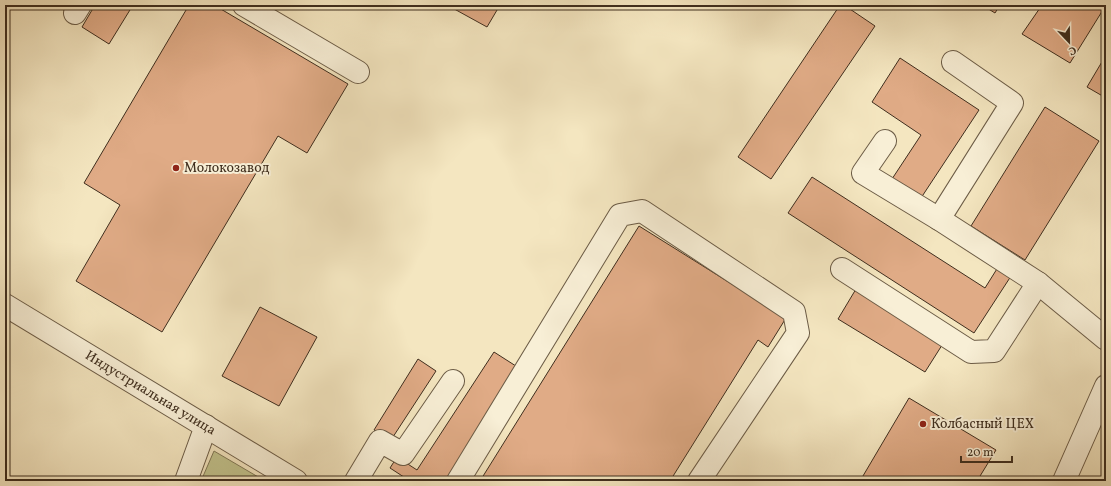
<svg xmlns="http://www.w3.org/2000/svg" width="1111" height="486" font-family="Vollkorn,serif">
<rect width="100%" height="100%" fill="#f4e6c0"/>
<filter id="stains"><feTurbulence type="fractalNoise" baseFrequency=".005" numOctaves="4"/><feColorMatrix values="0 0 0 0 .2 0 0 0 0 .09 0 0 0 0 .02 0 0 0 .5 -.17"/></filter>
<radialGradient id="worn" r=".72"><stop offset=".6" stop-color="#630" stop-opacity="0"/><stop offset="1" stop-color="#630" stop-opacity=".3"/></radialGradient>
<path fill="#c2c38d" stroke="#807856" d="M214,451L265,481H201Z"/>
<path fill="#e0ab86" stroke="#3f2e1e" d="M95,5H133L109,44L82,27Z
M189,5H214L348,84L307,153L278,136L162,332L76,281L120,205L84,183Z
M447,5H500L487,27Z
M840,5H844L875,26L771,179L738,157Z
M982,5H1000L995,13Z
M1042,5H1106L1070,63L1022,34Z
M1106,55V98L1087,87Z
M900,58L979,110L919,201L890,182L921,135L872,102Z
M1045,107L1099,141L1025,260L971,226Z
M812,177L985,288L1000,264L1013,273L974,333L788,213Z
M639,226L786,318L768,347L758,340L670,481H480Z
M856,289L944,342L925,372L838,319Z
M260,307L317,337L279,406L222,376Z
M494,352L519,368L445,481H410L390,468L397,457L417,470Z
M418,359L436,371L391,440L374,430Z
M909,398L996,450L977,481H860Z"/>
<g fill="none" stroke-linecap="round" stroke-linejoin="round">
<g stroke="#6c5c46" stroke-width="24">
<g id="minor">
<path d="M244,5L358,72"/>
<path d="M75,13L80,5"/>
<path d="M885,141L863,173L939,219L1038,283L1106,339"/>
<path d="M939,219L1012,103L953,62"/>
<path d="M842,269L971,352L994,351L1038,283"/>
<path id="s1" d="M5,305L296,481"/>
<path d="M186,481L206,426"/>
<path d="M356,481L380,441L403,454L453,381"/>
<path d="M458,481L620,215L642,211L794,312L798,333L699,481"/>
<path d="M1064,481L1106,386"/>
</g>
</g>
<use href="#minor" stroke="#f8efd6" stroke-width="22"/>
</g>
<g fill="#8f2418" stroke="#f8efd6" stroke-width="1.5">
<circle cx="176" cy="168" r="4"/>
<circle cx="923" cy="424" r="4"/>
</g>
<g text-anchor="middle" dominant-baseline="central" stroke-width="4" stroke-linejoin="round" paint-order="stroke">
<g font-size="14" fill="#3f2e1e" stroke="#f8efd6" text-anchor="start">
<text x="184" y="168">Молокозавод</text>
<text x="931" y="424">Колбасный ЦЕХ</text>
</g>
<g font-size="14" fill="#3f2e1e" stroke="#f8efd6">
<text stroke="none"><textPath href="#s1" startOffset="170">Индустриальная улица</textPath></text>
</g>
</g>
<rect width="1111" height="486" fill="none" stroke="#f4e6c0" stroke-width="20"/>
<rect x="6" y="6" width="1099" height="474" fill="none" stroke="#3f2e1e" stroke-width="2"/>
<rect x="10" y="10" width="1091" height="466" fill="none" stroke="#3f2e1e"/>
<g transform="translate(1069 42) rotate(158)" stroke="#f8efd6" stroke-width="3" paint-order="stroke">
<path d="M0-3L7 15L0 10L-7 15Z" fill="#3f2e1e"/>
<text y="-6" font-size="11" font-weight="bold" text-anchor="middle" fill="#3f2e1e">С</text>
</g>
<path d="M961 456v6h51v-6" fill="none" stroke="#3f2e1e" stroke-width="2"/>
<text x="967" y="456" font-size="12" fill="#3f2e1e" stroke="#f8efd6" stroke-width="3" paint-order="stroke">20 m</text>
<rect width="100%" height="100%" filter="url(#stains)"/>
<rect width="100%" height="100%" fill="url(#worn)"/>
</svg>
